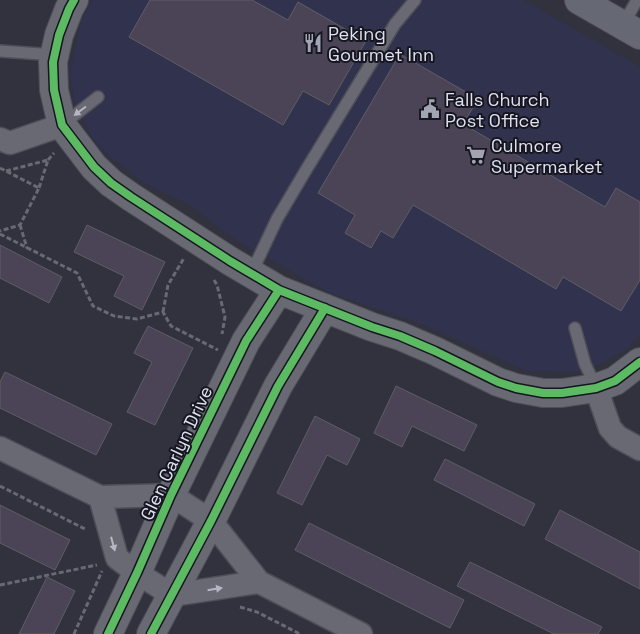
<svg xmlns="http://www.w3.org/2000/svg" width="640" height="634" font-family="'Space Grotesk',sans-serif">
<rect width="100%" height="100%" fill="#31323d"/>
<path fill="#31324d" d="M93,0H524L640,67V335L628,348L600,365L573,372L527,371L419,323L328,292L236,240L188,204L144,183L110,157L91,136L74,100L70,74L81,21Z"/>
<path fill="#4b4456" stroke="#5f5d66" d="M150,0H252L288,20L298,2L366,41L329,105L303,91L283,125L129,37Z
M400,54L478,99L463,124L605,207L616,188L640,202V280L621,311L563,277L556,289L413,205L393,238L381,231L371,248L345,233L355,215L318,193Z
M87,225L165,262L142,310L114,296L124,276L74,252Z
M0,245L62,277L49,303L0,278Z
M148,326L193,348L155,425L127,412L152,362L134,353Z
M5,372L112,424L96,455L0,408V382Z
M396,386L477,425L464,451L412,426L402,447L374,433Z
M315,416L360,439L347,465L327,455L302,505L277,493Z
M445,459L535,504L524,526L434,480Z
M0,505L70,540L55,570L0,543Z
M560,510L640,552V589L545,539Z
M309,523L464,600L450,628L295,550Z
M470,562L602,627L598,634H554L457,586Z
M47,577L75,591L54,634H19Z"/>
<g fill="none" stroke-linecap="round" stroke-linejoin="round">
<g stroke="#4e4e59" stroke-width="14">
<path id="lane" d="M623,25L637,0
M0,51L55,55
M62,125L98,97
M251,274L277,219L306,170L395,24L415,0
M575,328L585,364L596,387"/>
</g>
<g stroke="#4e4e59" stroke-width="25">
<path id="street" d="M0,139L10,143L62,125
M596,388L610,428L618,437L640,449
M0,448L100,497L171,495L211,521L259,582L361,634
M100,497L117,558L137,573L172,595L259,582"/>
</g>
<g stroke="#4e4e59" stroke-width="30">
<path id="secondary" d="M74,0L69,9L59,35L53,62L54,90L62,125L94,167L111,183L131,197L230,261L279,290L372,327L400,336L435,351L498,382L516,388L543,393H562L596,388L615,381L640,362
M108,634L137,573L171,495L246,341L279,290
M151,634L211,521L278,386L325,308"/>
</g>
<g stroke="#4e4e59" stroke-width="30">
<path id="primary" d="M579,0L640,35"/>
</g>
<path stroke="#686973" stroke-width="3" stroke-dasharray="5 2.5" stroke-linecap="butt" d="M48,160L54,153
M0,168L39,188L20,225L0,231
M6,171L48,160L39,188
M20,225L27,248
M0,234L77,273L93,306L114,316L137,319L163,312L171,326L218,350
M214,280L217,285L225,317L222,334
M163,312L168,285L184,258
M0,486L87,530
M0,585L97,565
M240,607L257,612L300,634
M74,634L102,571"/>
<use href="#lane" stroke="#686973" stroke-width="11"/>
<use href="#street" stroke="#686973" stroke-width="22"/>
<use href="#secondary" stroke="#686973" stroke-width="28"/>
<use href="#primary" stroke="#666974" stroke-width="28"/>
<g stroke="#151620" stroke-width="11">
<path id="cycleway" d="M74,0L69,9L59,35L53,62L54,90L62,125L94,167L111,183L131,197L230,261L279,290L372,327L400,336L435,351L498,382L516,388L543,393H562L596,388L615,381L640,362
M108,634L137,573L171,495L246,341L279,290
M151,634L211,521L278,386L325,308"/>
</g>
<use href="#cycleway" stroke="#5cba63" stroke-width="8"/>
</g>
<defs><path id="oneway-solid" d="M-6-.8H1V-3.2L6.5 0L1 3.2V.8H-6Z" transform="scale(1.25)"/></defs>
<g fill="#b5b7c4">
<use href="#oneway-solid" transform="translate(80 111) rotate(143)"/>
<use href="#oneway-solid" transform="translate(113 544) rotate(75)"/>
<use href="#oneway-solid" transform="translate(215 589) rotate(-9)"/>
</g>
<defs>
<g id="restaurant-bare" transform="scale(1.5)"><path d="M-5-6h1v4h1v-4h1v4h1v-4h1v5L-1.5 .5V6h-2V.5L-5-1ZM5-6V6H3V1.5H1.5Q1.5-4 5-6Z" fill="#a2a4b1" stroke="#151620" stroke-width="2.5" paint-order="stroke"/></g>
<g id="civic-bare" transform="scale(1.5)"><path d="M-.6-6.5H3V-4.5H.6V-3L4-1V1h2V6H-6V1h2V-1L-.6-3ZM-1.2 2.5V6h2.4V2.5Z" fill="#a2a4b1" stroke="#151620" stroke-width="2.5" paint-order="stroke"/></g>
<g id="supermarket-bare" transform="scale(1.5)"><path d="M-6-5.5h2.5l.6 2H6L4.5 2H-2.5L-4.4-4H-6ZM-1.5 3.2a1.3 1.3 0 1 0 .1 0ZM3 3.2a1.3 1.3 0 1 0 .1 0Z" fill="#a2a4b1" stroke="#151620" stroke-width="2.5" paint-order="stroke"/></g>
</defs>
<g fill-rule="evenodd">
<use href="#restaurant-bare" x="313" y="43"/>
<use href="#civic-bare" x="430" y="109"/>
<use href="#supermarket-bare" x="476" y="155"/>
</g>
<g text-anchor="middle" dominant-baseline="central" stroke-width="4" stroke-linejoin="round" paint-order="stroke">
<g font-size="18" fill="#dfe1f0" stroke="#151620" text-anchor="start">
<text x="328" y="33">Peking<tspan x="328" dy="21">Gourmet Inn</tspan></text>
<text x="445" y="99">Falls Church<tspan x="445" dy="21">Post Office</tspan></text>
<text x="491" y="145">Culmore<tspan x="491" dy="21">Supermarket</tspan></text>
</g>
<g font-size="18" fill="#dfe1f0" stroke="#151620">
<text transform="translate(176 453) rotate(-65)">Glen Carlyn Drive</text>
</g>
</g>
</svg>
